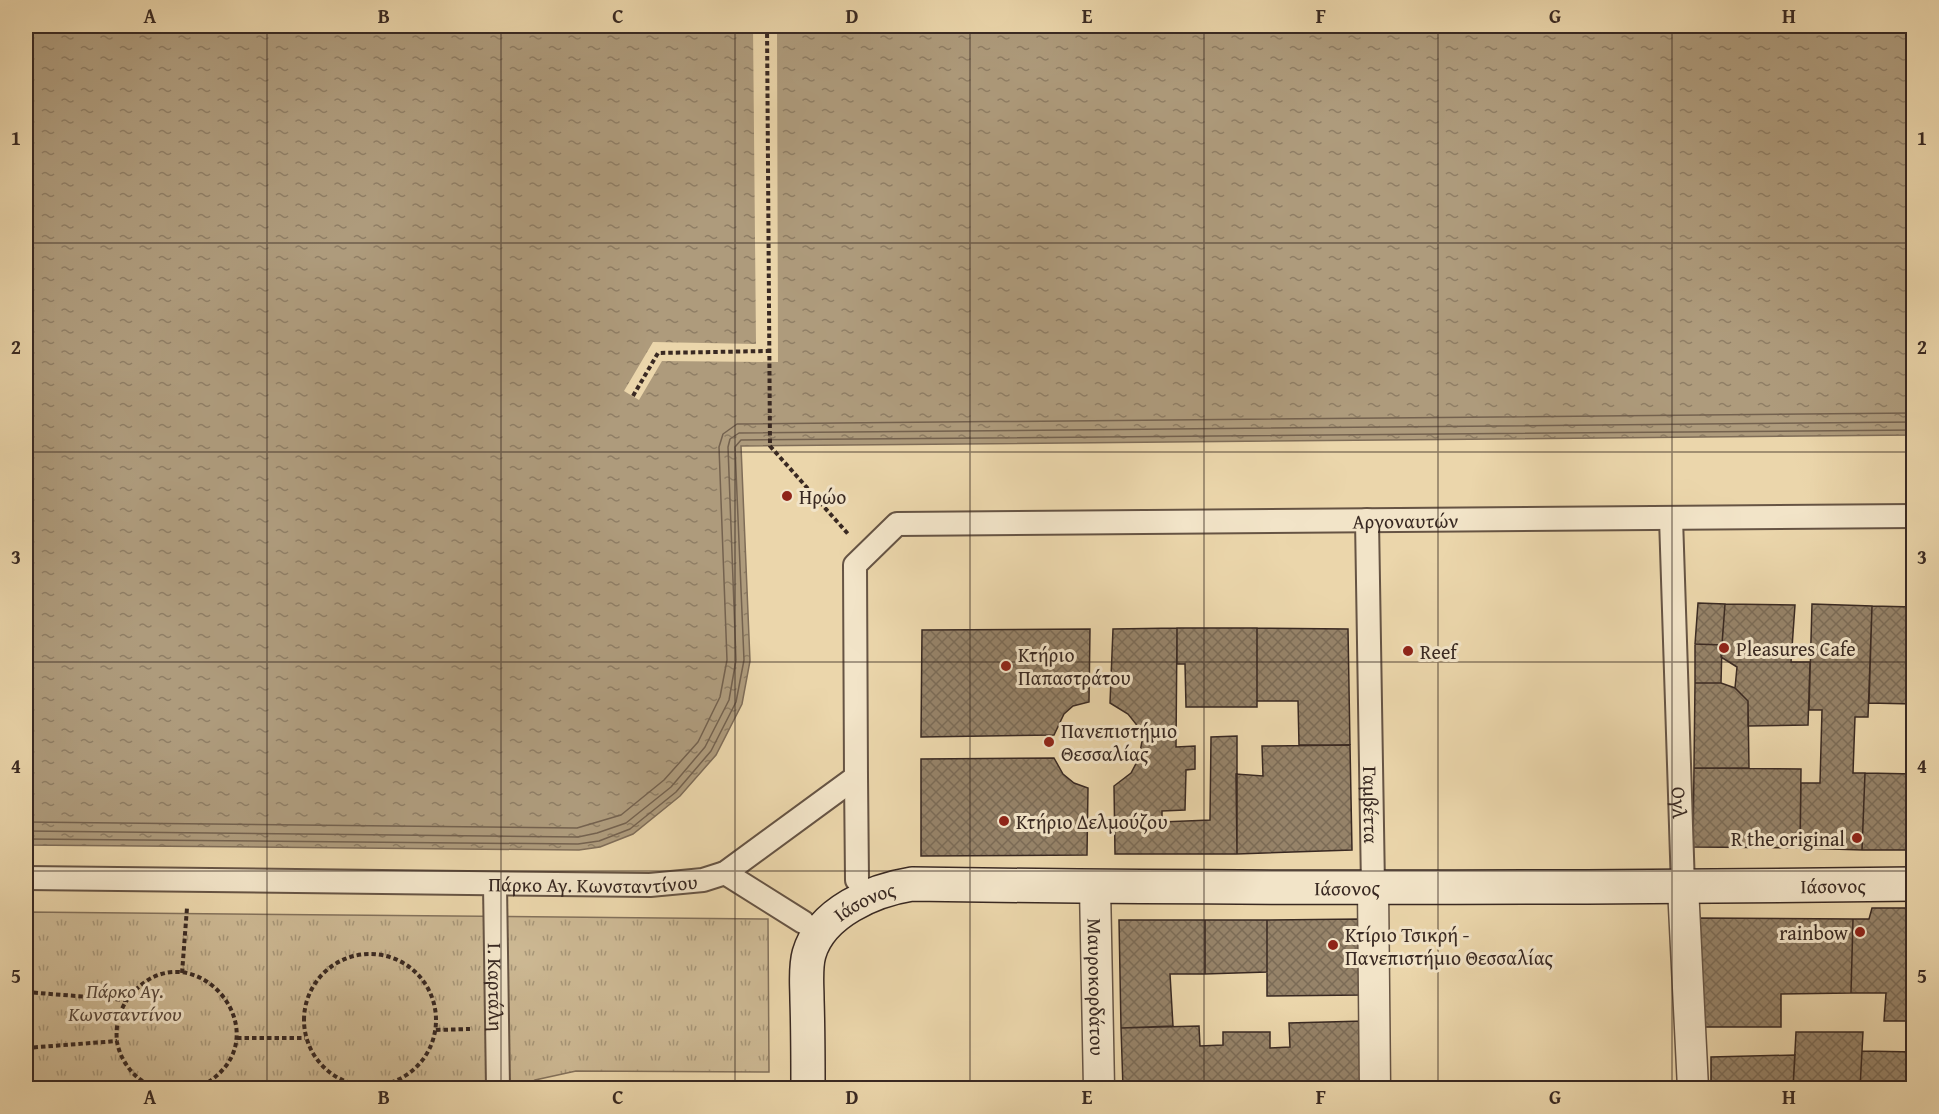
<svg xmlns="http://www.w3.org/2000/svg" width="1939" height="1114" font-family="'Gentium Book Plus',serif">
<defs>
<pattern id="grass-tufts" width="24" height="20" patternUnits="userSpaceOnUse" patternTransform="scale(1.5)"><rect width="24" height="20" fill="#cdb994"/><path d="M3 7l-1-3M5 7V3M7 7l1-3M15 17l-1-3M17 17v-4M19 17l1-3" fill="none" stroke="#a79678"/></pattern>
<pattern id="water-ripples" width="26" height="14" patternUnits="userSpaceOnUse" patternTransform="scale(1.5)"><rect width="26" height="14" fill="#ae9b7c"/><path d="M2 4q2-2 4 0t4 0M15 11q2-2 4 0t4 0" fill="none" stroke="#8f7e65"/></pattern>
<pattern id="building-cross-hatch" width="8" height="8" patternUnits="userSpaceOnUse" patternTransform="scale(1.5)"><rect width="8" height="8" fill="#968369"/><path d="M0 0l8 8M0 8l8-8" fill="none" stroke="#7b6b56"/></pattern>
</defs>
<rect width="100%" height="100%" fill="#ebd6ab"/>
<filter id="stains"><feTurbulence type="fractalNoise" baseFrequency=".00333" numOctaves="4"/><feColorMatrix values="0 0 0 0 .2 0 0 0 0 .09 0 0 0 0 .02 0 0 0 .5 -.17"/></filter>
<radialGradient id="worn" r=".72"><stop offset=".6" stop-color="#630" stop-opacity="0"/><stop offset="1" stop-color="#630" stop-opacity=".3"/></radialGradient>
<path fill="url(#grass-tufts)" stroke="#83715b" stroke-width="1.5" d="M26,912L768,919L769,1072L576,1071L535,1080L522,1088H26Z"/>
<path fill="url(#water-ripples)" stroke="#7f6d58" stroke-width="1.5" d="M26,26H1913V435L741,446L750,661L742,704L716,755L680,796L633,834L600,847L579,850L26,845Z"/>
<path fill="#ebd6ab" d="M753,26H777L778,362L662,361L639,400L624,391L653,342L756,344Z"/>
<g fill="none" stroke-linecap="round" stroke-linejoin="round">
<path stroke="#74624f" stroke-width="1.5" d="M26,822L577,828L621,815L664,780L698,742L720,697L727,660L719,447L723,434L737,424L1914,413
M26,831L578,837L597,833L626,823L671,787L705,747L729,700L736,660L728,447L730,439L739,433L1914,422
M26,839L578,844L599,841L630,829L676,792L711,751L736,702L744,660L735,447L741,440L1914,430"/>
</g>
<path fill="url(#building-cross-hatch)" stroke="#392922" stroke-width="1.5" d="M1698,603L1725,604L1722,645L1695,644Z
M1725,604L1795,605L1791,662H1810L1808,725L1748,726V701L1735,688L1737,667L1721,657Z
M1812,604L1872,606L1868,717H1855L1853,773H1865L1862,850L1800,848L1801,783H1820L1822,710H1809Z
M1872,606L1914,607V704L1869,703Z
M1177,628L1176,747L1195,746V769L1186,770L1185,810L1162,811V822L1210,820L1211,737L1237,736V854H1115L1114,786L1131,773L1139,758L1142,741L1136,724L1128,714L1110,703L1113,629Z
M1177,628H1257V707H1186L1185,664H1177Z
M1257,628L1348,629L1350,745H1299L1298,701H1257Z
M1090,629L1089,702L1073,706L1064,714L1054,735L921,737L922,630Z
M1695,644L1722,645L1721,683H1695Z
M1695,683H1721L1735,688L1748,701L1749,768H1694Z
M1350,745L1352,850L1237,854L1236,774L1263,776L1262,746Z
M1054,758L1063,774L1074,783L1088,788L1087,855L921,856V759Z
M1694,768L1801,769L1800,848L1693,847Z
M1865,773L1914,774V850H1862Z
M1872,908H1914V1021H1884L1886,993H1851L1853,919H1869Z
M1700,918L1853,919L1851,993L1781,994V1027H1704Z
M1361,919V995L1267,996V920Z
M1119,920H1205V974H1170L1173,1026L1121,1028Z
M1205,920H1267V972L1205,974Z
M1364,1021V1088H1123L1121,1028L1199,1026L1200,1046L1223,1045V1032H1270V1048L1290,1047L1289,1023Z
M1796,1032H1863L1860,1088H1793Z
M1862,1051L1914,1052V1088H1860Z
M1795,1055L1793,1088H1711V1057Z"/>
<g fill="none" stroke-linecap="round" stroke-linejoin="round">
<g stroke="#665444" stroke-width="26">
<g id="pedestrian">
<path id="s1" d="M1671,518L1683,887"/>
<path id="s2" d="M1367,520L1373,887"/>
<path d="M856,777L857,880"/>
<path d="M725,873L803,922"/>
<path id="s3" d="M26,878L650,885L703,880L725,873L856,777L855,565L897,524L1914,516"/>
<path id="s4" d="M495,885L498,1088"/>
</g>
</g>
<g stroke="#665444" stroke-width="33">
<g id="minor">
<path id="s5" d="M1095,887L1099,1088"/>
<path d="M1373,887L1375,1088"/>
<path d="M1683,887L1693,1088"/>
</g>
</g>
<g stroke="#392922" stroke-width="36">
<g id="secondary">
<path id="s6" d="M808,1088C808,1059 808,1030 807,1000C807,985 805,968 809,954C821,912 874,890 912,884C1246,889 1580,888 1914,884"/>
</g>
</g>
<path stroke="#392922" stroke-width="4" stroke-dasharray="4.5 3" stroke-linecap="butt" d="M767,26L770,446L849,535
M633,396L658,353L768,351
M304 1020a66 66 0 1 1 132 0a66 66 0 1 1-132 0Z
M182,973L187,908
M26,992L126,1000
M436,1030L470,1029
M237,1038H305
M26,1048L117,1041
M156,1088C136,1081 121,1063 117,1042C115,1025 120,1007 131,995C193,922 292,1041 198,1088"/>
<use href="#pedestrian" stroke="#f2e4c8" stroke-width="22"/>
<use href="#minor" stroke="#f2e4c8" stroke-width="30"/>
<use href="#secondary" stroke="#f2e4c8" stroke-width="33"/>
</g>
<path fill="none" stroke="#392922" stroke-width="1.5" stroke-opacity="0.55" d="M267,26V1088M501,26V1088M735,26V1088M970,26V1088M1204,26V1088M1438,26V1088M1672,26V1088M26,243H1914M26,452H1914M26,662H1914M26,871H1914"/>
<g fill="#8f2418" stroke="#f2e4c8" stroke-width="2">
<circle cx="787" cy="496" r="6"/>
<circle cx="1724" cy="648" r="6"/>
<circle cx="1408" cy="651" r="6"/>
<circle cx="1006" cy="666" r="6"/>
<circle cx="1049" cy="742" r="6"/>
<circle cx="1004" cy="821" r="6"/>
<circle cx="1857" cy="838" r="6"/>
<circle cx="1860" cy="932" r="6"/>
<circle cx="1333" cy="945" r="6"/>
</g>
<g text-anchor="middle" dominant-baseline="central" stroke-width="6" stroke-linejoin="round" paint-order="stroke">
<g font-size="20" fill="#392922" stroke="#f2e4c8" text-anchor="start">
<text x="799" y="496">Ηρώο</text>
<text x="1736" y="648">Pleasures Cafe</text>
<text x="1420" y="651">Reef</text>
<text x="1018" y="654">Κτήριο<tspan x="1018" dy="23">Παπαστράτου</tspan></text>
<text x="1061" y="730">Πανεπιστήμιο<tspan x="1061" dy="23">Θεσσαλίας</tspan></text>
<text x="1016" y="821">Κτήριο Δελμούζου</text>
<text x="1845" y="838" text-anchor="end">R the original</text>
<text x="1848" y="932" text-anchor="end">rainbow</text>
<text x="1345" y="934">Κτίριο Τσικρή -<tspan x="1345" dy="23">Πανεπιστήμιο Θεσσαλίας</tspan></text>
</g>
<g font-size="20" fill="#392922" stroke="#f2e4c8">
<text stroke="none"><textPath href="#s3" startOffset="1642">Αργοναυτών</textPath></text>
<text stroke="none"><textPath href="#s1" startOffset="285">Ογλ</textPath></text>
<text stroke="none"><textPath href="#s2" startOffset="285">Γαμβέττα</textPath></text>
<text stroke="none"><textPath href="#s3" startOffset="567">Πάρκο Αγ. Κωνσταντίνου</textPath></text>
<text stroke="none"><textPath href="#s6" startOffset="1186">Ιάσονος</textPath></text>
<text stroke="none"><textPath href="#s6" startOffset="700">Ιάσονος</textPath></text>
<text stroke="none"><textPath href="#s6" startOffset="214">Ιάσονος</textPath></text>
<text stroke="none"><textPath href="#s4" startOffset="102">Ι. Καρτάλη</textPath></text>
<text stroke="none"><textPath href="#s5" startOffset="100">Μαυροκορδάτου</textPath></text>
</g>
<g font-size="20" font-style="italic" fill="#574639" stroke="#f2e4c8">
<text x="125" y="990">Πάρκο Αγ.<tspan x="125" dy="23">Κωνσταντίνου</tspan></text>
</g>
</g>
<rect width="1939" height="1114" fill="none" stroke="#ebd6ab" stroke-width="66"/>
<rect x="33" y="33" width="1873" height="1048" fill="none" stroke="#392922" stroke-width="2"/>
<g font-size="20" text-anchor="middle" font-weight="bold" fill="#392922">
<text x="150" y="23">A</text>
<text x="384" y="23">B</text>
<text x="618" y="23">C</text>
<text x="852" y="23">D</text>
<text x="1087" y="23">E</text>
<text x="1321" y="23">F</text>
<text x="1555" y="23">G</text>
<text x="1789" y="23">H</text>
<text x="16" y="145">1</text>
<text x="1922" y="145">1</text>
<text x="16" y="354">2</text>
<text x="1922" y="354">2</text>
<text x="16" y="564">3</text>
<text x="1922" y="564">3</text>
<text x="16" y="773">4</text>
<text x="1922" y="773">4</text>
<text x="16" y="983">5</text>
<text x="1922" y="983">5</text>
<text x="150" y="1104">A</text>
<text x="384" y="1104">B</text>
<text x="618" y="1104">C</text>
<text x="852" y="1104">D</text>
<text x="1087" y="1104">E</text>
<text x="1321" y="1104">F</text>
<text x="1555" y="1104">G</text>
<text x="1789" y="1104">H</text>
</g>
<rect width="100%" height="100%" filter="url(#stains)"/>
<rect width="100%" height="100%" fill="url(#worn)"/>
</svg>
